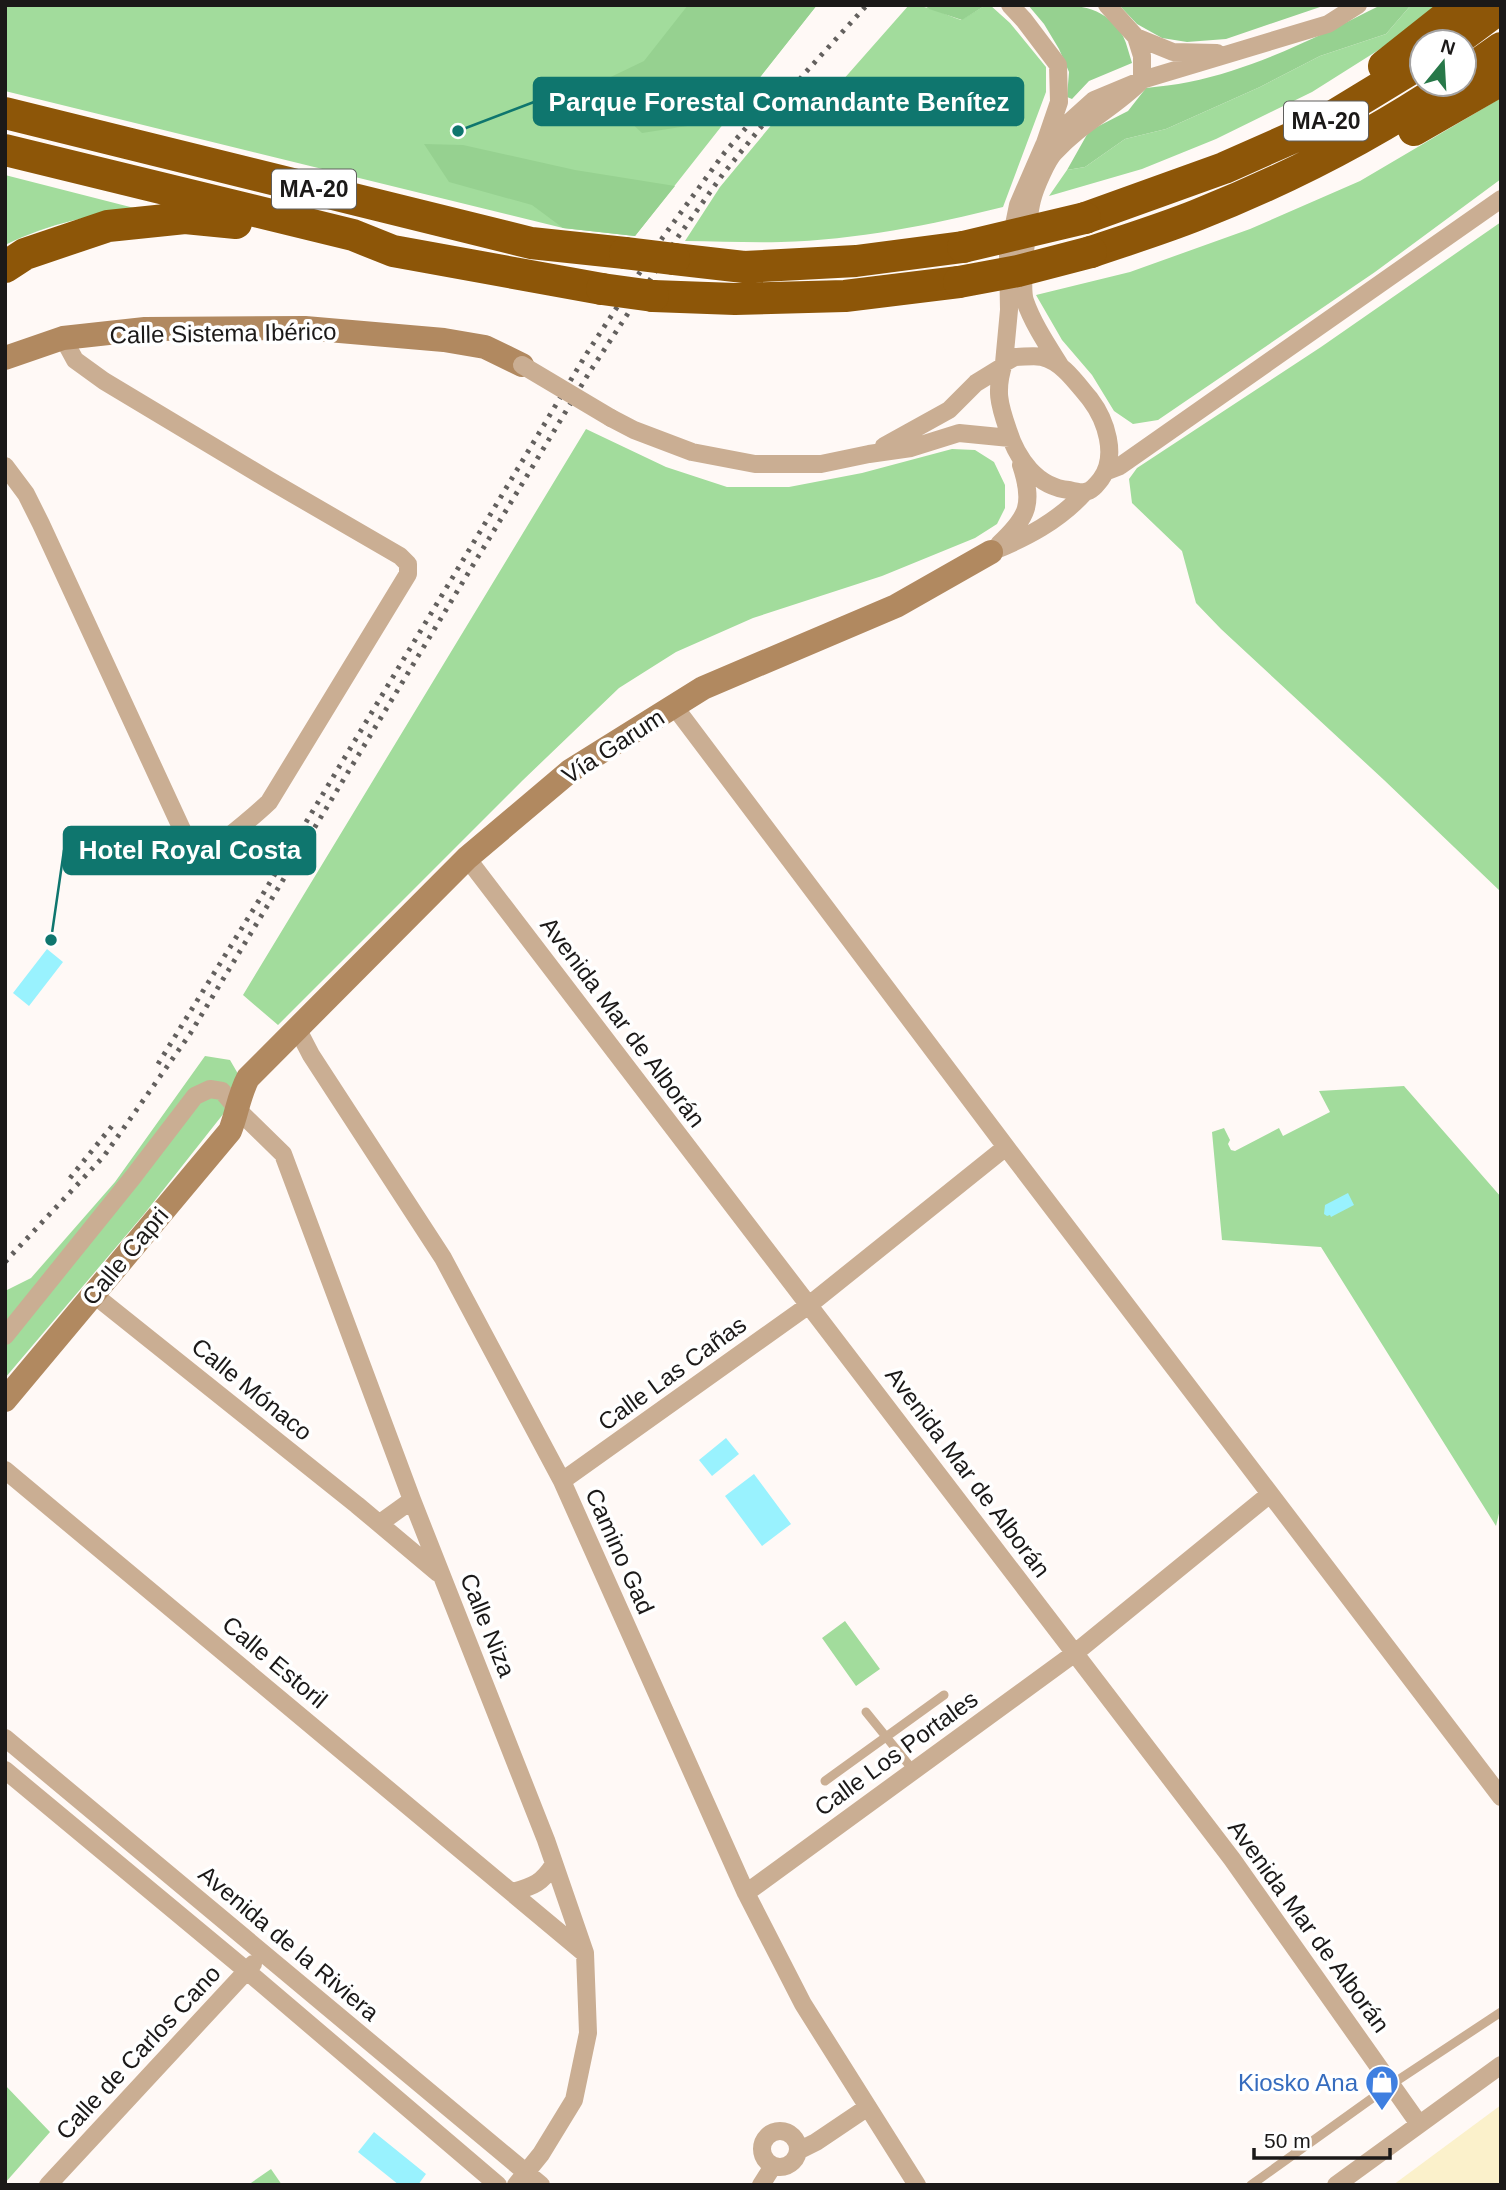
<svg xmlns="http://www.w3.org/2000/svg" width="1506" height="2190" font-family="Helvetica,sans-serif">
<rect width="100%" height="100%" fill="#fff9f6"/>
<path fill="#a2dc9c" d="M5,5H817L635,236L563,228L5,91Z
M909,5C927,5 944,14 961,20L986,5H990L1010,23L1046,67V92L1003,207C931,225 856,240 781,242C749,243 717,241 685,241L720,187L788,105L801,117L827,98Z
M1411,5H1443L1377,51L1312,92L1216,139L1142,169L1049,196L1067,170L1085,167L1125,139L1166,129L1260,87L1320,56L1386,34Z
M1501,98V179L1375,272L1158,420L1133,424L1114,411L1092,375L1062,340L1036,295L1130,272L1250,229L1360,181Z
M5,175L142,210C92,214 51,223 5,245Z
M1501,222V892L1384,780L1221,629L1196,603L1182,551L1132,503L1129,479L1137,468L1321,347Z
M586,429L666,467L727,487H789L862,473L952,449L975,450L994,462L1005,485V508L997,524L975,538L882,576L753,618L676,652L619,688L522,781L278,1025L243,995Z
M205,1056L230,1060L241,1079L224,1113L145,1213L5,1378V1291L31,1278L115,1182Z
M1404,1086L1501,1197V1505L1496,1526L1321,1247L1222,1240L1212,1132L1224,1128L1230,1140L1228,1144L1231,1150L1235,1151L1279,1128L1283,1136L1330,1112L1319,1091Z
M845,1621L880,1669L856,1686L822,1638Z
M5,2085L50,2132L5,2183Z
M271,2169L282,2185H248Z"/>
<path fill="#96d190" d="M688,5H817L726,120L642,133L592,86L644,61Z
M924,5H986L962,20L929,9Z
M1028,5C1066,5 1102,0 1123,36C1127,44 1129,54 1132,63L1089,81L1072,99L1067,97L1069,72L1059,49L1044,24Z
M1119,5H1326L1226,39L1187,42L1162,38L1137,24Z
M1381,5H1411L1386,34L1320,56L1260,87L1166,129L1125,139L1085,167L1067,170L1089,131L1128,111L1146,88C1160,86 1175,85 1189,82C1257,68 1319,36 1381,5Z
M424,144L463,145L575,170L675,186L635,236L563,228L532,205L449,182Z"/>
<path fill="#fbf1cb" d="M1501,2105V2185H1393Z"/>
<path fill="#99f2fe" d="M47,949L63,962L29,1006L13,993Z
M1348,1193L1354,1205L1331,1217L1330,1215L1327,1216L1324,1214L1325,1205Z
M726,1438L739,1454L712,1476L699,1460Z
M754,1474L791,1524L762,1546L725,1496Z
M374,2132L426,2174L418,2185H399L358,2152Z"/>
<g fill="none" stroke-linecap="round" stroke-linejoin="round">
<path stroke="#caae93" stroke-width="9" d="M866,1712L913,1770
M825,1781L944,1695
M1251,2185L1392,2084L1501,2012"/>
<path stroke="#caae93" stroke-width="18" d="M1010,5L1024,20L1058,65L1059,102L1045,143
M1136,37L1173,52L1217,53
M1015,357C1024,357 1035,355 1042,357C1063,362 1077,384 1090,399C1106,420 1118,456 1101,479C1097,484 1092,491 1085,492C1081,493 1073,491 1069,490C1037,487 1017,459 1008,430C999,404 995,390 1004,363Z
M1004,363L1009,310L1008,254L1018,205L1044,145L1094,100L1142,80L1328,24L1358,5
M1061,367C1048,346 1033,324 1025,301C1020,287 1028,216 1032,200C1035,188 1047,160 1055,152C1081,123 1115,108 1142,80V56L1136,37L1107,5
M611,418L634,430L692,452L755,464H821L869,454L911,448L959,433L1010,438
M884,446L949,410L976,383L1002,367
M5,466L26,494L41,524L197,862C221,842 246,824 269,802L408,574V564L400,556L269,480L104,381L75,360L63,338
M1107,471L1120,466L1501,199
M999,544C1028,517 1034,504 1021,465
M991,552C1026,538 1059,521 1085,492
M674,706L1006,1147L1501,1797
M467,858L1232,1859L1419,2124
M298,1030L311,1055L443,1258L562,1481L746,1893L803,2004L917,2185
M93,1294L357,1505L438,1573
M5,1336L133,1177L195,1096L210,1089L222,1091L238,1110L283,1154L412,1500L546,1840L585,1953L588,2033L574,2100L541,2154L516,2185
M5,1470L583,1952
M562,1481L809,1305L1006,1147
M380,1523L412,1500
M5,1738L541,2185
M5,1770L247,1971L498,2185
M513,1892C534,1886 542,1883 554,1864
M746,1893L1075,1653L1270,1494
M762 2149a18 18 0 1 1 36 0a18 18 0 1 1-36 0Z
M798,2151L816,2142L868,2107
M48,2185L253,1964
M761,2185L773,2166
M1336,2185L1501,2065"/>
<path stroke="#b18960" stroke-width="24" d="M5,358L63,338L145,329L305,328L444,340L485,347L522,365
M5,1400L230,1131C237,1113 239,1095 248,1078L467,858L570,771L703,688L896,606L991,552"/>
<path stroke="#8d5608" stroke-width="32" d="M1454,42L1501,7
M1384,66L1461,5
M1464,74L1501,48
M5,113L531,243L625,253
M1414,130L1501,80
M5,150L353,235L393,251L602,289
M1085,218L1224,168L1312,129L1422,62
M1091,252C1126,240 1162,229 1197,215C1286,180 1370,137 1449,84
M674,259L744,267L856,261L963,247
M5,267L25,254L108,226L185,218L236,223
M653,296L735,299L845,296L959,282"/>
<path stroke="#63605e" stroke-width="5" stroke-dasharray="3.5 7" stroke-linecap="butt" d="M158,1064L266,889L587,353L663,237L725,152L778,91
M70,1178L116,1121
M5,1262L104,1156L190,1034L589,373L678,237L723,174L804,74L867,5"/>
<path stroke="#caae93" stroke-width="18" d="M522,365L611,418"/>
<path stroke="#8d5608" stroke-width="32" d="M963,247L1085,218
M625,253L674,259
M959,282L1018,271L1091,252
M602,289L653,296"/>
</g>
<defs>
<g id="shop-pin" transform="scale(1.75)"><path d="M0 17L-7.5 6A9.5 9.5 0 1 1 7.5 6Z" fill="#3f7fe0" stroke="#fff"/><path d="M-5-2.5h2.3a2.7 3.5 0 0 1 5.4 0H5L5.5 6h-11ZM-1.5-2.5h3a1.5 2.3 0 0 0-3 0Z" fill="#fff"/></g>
</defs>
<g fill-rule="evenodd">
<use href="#shop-pin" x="1382" y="2082"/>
</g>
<g text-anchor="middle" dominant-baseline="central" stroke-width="7" stroke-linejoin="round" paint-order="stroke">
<g fill="#fff" stroke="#5f5e5d" stroke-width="2">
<rect x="1284" y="101.5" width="84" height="39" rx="5"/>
<rect x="272" y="169.5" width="84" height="39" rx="5"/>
</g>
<g font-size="23" font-weight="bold" fill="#1b1918">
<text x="1326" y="121">MA-20</text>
<text x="314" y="189">MA-20</text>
</g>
<g font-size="24" fill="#1b1918" stroke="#fff">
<text transform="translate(223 333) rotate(-1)">Calle Sistema Ibérico</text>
<text transform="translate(613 746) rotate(-33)">Vía Garum</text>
<text transform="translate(623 1022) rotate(53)">Avenida Mar de Alborán</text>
<text transform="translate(125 1256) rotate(-50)">Calle Capri</text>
<text transform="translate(672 1373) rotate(-36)">Calle Las Cañas</text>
<text transform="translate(252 1389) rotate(39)">Calle Mónaco</text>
<text transform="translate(968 1472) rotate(53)">Avenida Mar de Alborán</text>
<text transform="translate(620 1551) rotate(66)">Camino Gad</text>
<text transform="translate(488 1625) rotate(68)">Calle Niza</text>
<text transform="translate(275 1662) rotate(40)">Calle Estoril</text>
<text transform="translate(896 1753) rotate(-36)">Calle Los Portales</text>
<text transform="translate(1309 1926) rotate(54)">Avenida Mar de Alborán</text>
<text transform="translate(289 1943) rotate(40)">Avenida de la Riviera</text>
<text transform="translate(138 2052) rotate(-47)">Calle de Carlos Cano</text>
</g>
<g font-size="24" fill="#366cbe" stroke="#fff" text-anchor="end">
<text x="1358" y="2082">Kiosko Ana</text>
</g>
</g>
<path fill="none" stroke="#0f766e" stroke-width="2.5" d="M458 131L534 102M51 940L64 850"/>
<g fill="#0f766e" stroke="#fff" stroke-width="2.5">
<circle cx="458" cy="131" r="7"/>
<circle cx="51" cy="940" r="7"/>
</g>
<g fill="#0f766e" stroke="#0f766e" stroke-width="2.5">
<rect x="534" y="78" width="489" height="47" rx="7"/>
<rect x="64" y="827" width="251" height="47" rx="7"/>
</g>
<g font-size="26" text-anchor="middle" font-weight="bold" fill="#fff">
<text x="779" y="111">Parque Forestal Comandante Benítez</text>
<text x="190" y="859">Hotel Royal Costa</text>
</g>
<rect width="1506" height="2190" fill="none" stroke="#1b1918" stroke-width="14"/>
<g transform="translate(1443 63) rotate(18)"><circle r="33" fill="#ffffff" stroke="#a4a3a3" stroke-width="2"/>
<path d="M0-5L12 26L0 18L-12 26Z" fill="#277849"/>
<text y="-10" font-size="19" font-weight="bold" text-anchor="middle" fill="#1b1918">N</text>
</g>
<path d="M1254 2148v10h136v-10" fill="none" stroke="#1b1918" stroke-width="3.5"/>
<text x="1264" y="2148" font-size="21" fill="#1b1918" stroke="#ffffff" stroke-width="5" paint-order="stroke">50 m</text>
</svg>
